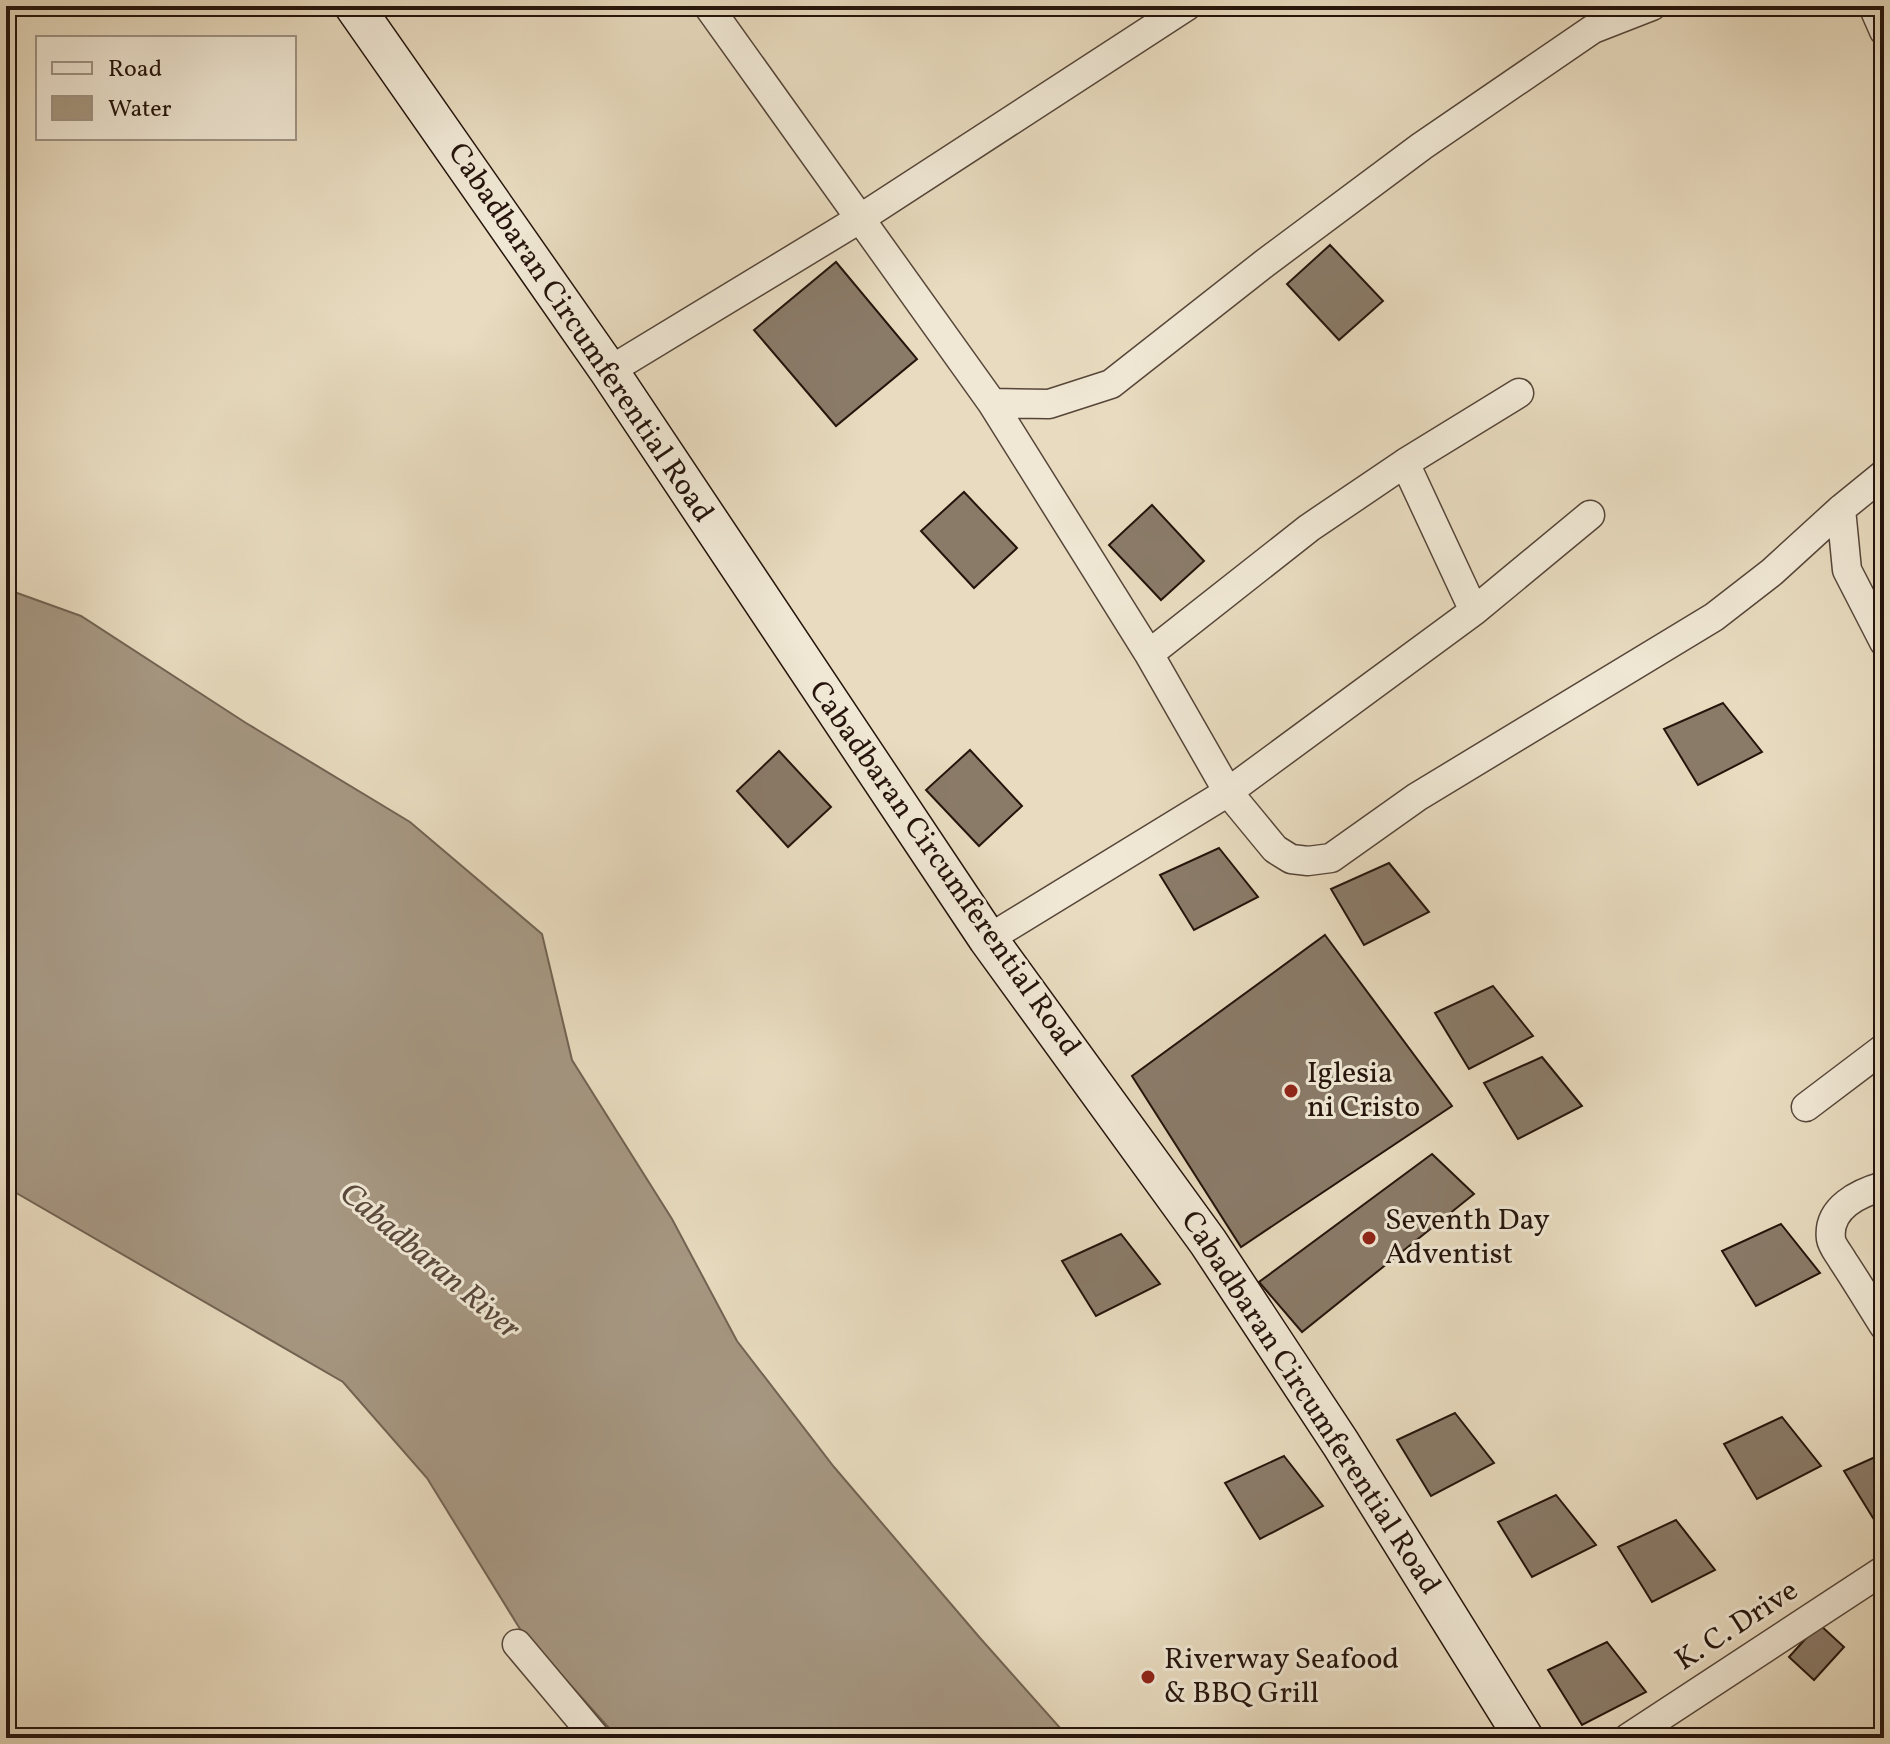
<svg xmlns="http://www.w3.org/2000/svg" width="1890" height="1744" font-family="Vollkorn,serif">
<rect width="100%" height="100%" fill="#e8dbbf"/>
<filter id="stains"><feTurbulence type="fractalNoise" baseFrequency=".0025" numOctaves="4"/><feColorMatrix values="0 0 0 0 .2 0 0 0 0 .09 0 0 0 0 .02 0 0 0 .5 -.17"/></filter>
<radialGradient id="worn" r=".72"><stop offset=".6" stop-color="#630" stop-opacity="0"/><stop offset="1" stop-color="#630" stop-opacity=".3"/></radialGradient>
<path fill="#a69782" stroke="#726353" stroke-width="2" d="M6,589L81,616L246,723L410,822L542,934L572,1060L672,1219L737,1341L834,1467L980,1638L1069,1738H618L520,1629L427,1478L343,1382L6,1187Z"/>
<path fill="#8a7b69" stroke="#25140c" stroke-width="2" d="M1330,245L1383,301L1339,340L1287,284Z
M836,262L917,359L836,426L754,330Z
M964,492L1017,548L974,588L921,531Z
M1152,505L1204,561L1161,600L1109,545Z
M1723,703L1762,752L1698,785L1664,729Z
M970,750L1022,806L979,846L926,790Z
M779,751L831,807L788,847L737,791Z
M1219,848L1258,897L1194,930L1160,875Z
M1389,863L1429,912L1364,945L1331,889Z
M1325,935L1452,1106L1241,1247L1132,1076Z
M1493,986L1533,1036L1469,1069L1435,1013Z
M1542,1057L1582,1106L1518,1139L1484,1083Z
M1432,1154L1474,1194L1302,1332L1259,1282Z
M1781,1224L1820,1273L1756,1306L1722,1251Z
M1121,1234L1160,1284L1096,1316L1062,1261Z
M1455,1413L1494,1463L1431,1496L1397,1440Z
M1782,1417L1821,1466L1757,1499L1724,1444Z
M1884,1453V1523L1878,1526L1844,1471Z
M1284,1456L1323,1506L1260,1539L1225,1483Z
M1556,1495L1596,1545L1532,1577L1498,1522Z
M1676,1520L1715,1570L1652,1602L1618,1547Z
M1819,1624L1844,1647L1814,1680L1789,1657Z
M1607,1642L1646,1692L1582,1725L1548,1670Z"/>
<g fill="none" stroke-linecap="round" stroke-linejoin="round">
<g stroke="#564639" stroke-width="31">
<path id="minor" d="M708,6L992,403L1149,654L1228,792L1275,849L1291,859L1308,861L1331,858L1417,797L1714,617L1772,572L1841,509L1884,474
M1873,6L1884,31
M609,371L861,218L1187,6
M992,403L1049,404L1111,384L1265,263L1422,146L1593,29L1652,6
M1405,463L1474,611
M1841,509L1847,570L1884,642
M1149,654L1309,528L1405,463L1519,393
M988,939L1228,792L1474,611L1590,515
M1806,1107L1884,1048
M1884,1186C1859,1193 1827,1208 1831,1239C1832,1246 1839,1254 1843,1261C1857,1282 1870,1304 1884,1326
M517,1644L596,1738
M1628,1738L1884,1570"/>
</g>
<g stroke="#25140c" stroke-width="41">
<path id="secondary" d="M354,6L609,371L988,939L1208,1242L1341,1444L1524,1738"/>
</g>
<use href="#minor" stroke="#f0e8d5" stroke-width="28"/>
<use href="#secondary" stroke="#f0e8d5" stroke-width="38"/>
</g>
<g fill="#8f2418" stroke="#f0e8d5" stroke-width="3">
<circle cx="1291" cy="1091" r="8"/>
<circle cx="1369" cy="1238" r="8"/>
<circle cx="1148" cy="1677" r="8"/>
</g>
<g text-anchor="middle" dominant-baseline="central" stroke-width="6" stroke-linejoin="round" paint-order="stroke">
<g font-size="30" fill="#25140c" stroke="#f0e8d5">
<text transform="translate(580 333) rotate(56)">Cabadbaran Circumferential Road</text>
<text transform="translate(944 869) rotate(55)">Cabadbaran Circumferential Road</text>
<text transform="translate(1310 1403) rotate(57)">Cabadbaran Circumferential Road</text>
<text transform="translate(1737 1626) rotate(-33)">K. C. Drive</text>
</g>
<g font-size="30" fill="#25140c" stroke="#f0e8d5" text-anchor="start">
<text x="1307" y="1074">Iglesia<tspan x="1307" dy="34">ni Cristo</tspan></text>
<text x="1385" y="1221">Seventh Day<tspan x="1385" dy="34">Adventist</tspan></text>
<text x="1164" y="1660">Riverway Seafood<tspan x="1164" dy="34">&amp; BBQ Grill</tspan></text>
</g>
<g font-size="32" font-style="italic" fill="#59483b" stroke="#f0e8d5">
<text transform="translate(429 1262) rotate(40)">Cabadbaran River</text>
</g>
</g>
<rect width="1890" height="1744" fill="none" stroke="#e8dbbf" stroke-width="32"/>
<rect x="8" y="8" width="1874" height="1728" fill="none" stroke="#25140c" stroke-width="4"/>
<rect x="16" y="16" width="1858" height="1712" fill="none" stroke="#25140c" stroke-width="2"/>
<rect x="36" y="36" width="260" height="104" fill="#f0e8d5" stroke="#9f9385" stroke-width="2"/>
<rect x="52" y="62" width="40" height="12" fill="#f0e8d5" stroke="#9f9385" stroke-width="2"/>
<text x="108" y="76" font-size="24" fill="#25140c">Road</text>
<rect x="52" y="96" width="40" height="24" fill="#a69782" stroke="#9f9385" stroke-width="2"/>
<text x="108" y="116" font-size="24" fill="#25140c">Water</text>
<rect width="100%" height="100%" filter="url(#stains)"/>
<rect width="100%" height="100%" fill="url(#worn)"/>
</svg>
